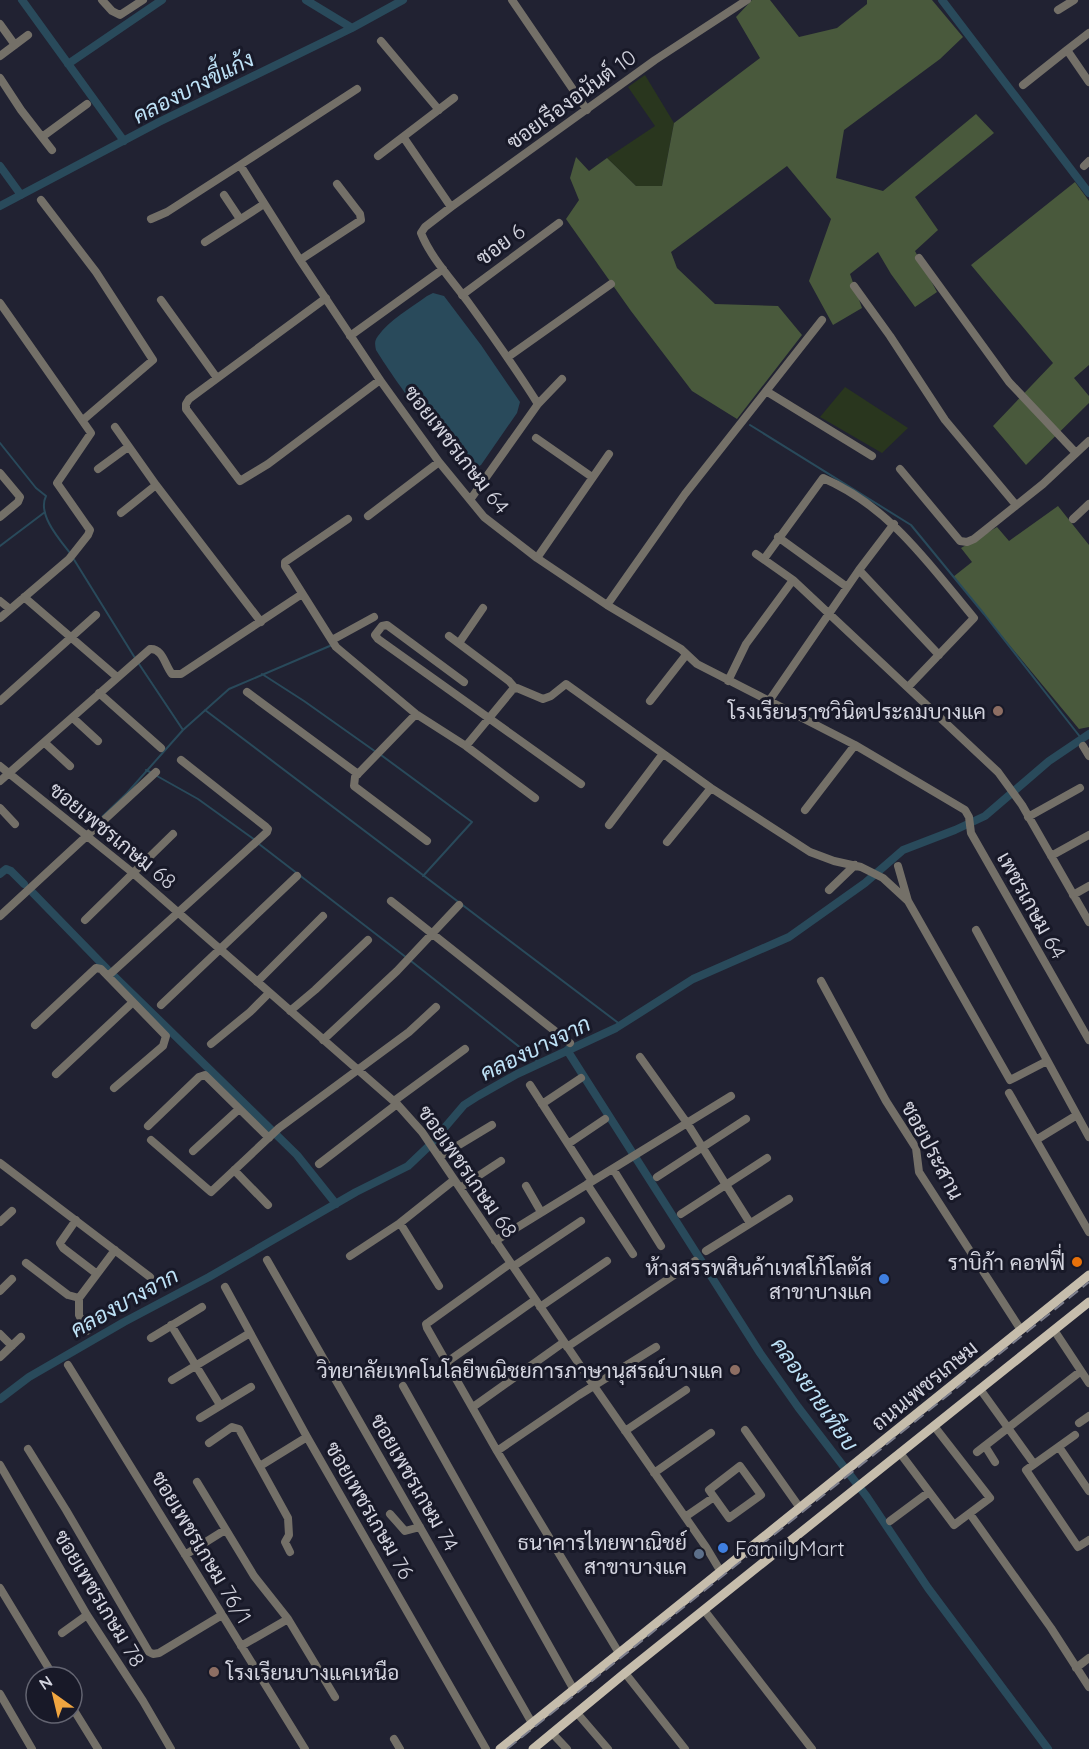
<svg xmlns="http://www.w3.org/2000/svg" width="1089" height="1749" font-family="Quicksand,Sarabun,sans-serif">
<rect width="100%" height="100%" fill="#212232"/>
<path fill="#29361e" d="M645,75L674,123L662,186H636L607,158L655,126L628,87Z
M845,387L908,428L882,453L820,417Z"/>
<path fill="#49593c" d="M752,0H770L799,37L837,28L867,4V0H932L963,37L940,59L844,130L836,178L883,191L976,114L994,133L915,197L938,230L915,251L937,292L915,307L891,274L878,252L850,274L862,308L833,325L809,281L831,219L787,166L671,252L677,268L715,304L778,306L802,335L737,419L692,391L631,311L566,219L579,200L570,178L576,157L589,171L607,158L636,186H662L674,123L760,58L736,17Z
M1075,182L1089,201V365L1074,378L1089,396V403L1026,465L993,426L1053,363L971,265Z
M1058,506L1089,545V727L1079,729L953,577L972,562L961,548L997,527L1009,541Z"/>
<path fill="#294a5b" d="M433,293L444,296L481,345L520,402L517,413L481,465L475,468C452,463 390,373 376,350C375,345 374,341 378,336C389,320 411,308 427,296Z"/>
<g fill="none" stroke-linecap="round" stroke-linejoin="round">
<path stroke="#294a5b" stroke-width="2" d="M750,425L911,525L984,614L1081,738
M0,443L36,488L46,496C37,514 59,539 70,553
M0,546L45,512
M73,558L135,658L183,730
M262,674L304,701L376,752
M205,710L621,1025
M381,755L472,822L423,876
M146,770L152,773
M157,776L198,799L255,840
M101,818L127,793L183,730L229,689L332,645
M259,844L407,958
M411,961L541,1064"/>
<path stroke="#294a5b" stroke-width="8" d="M22,0L124,141
M306,0L352,28
M942,0L1089,193
M68,64L162,0
M0,166L21,195
M0,206L159,122L352,28L403,0
M0,874L6,869L11,871L24,884
M33,893L107,969
M115,977L297,1155L336,1204
M567,1050L760,1353L798,1407L867,1497L928,1588L1048,1749
M0,1399L29,1377L124,1322L209,1277L356,1192L408,1166L429,1146L464,1105L478,1096L517,1074L616,1028L693,979L789,937L865,883L903,850L955,830L985,816L1049,761L1089,734"/>
<path stroke="#747068" stroke-width="8" d="M102,0L112,11L120,15L143,0
M512,0L587,110
M1058,10L1074,0
M0,24L15,45
M1089,33L1067,50L1089,82
M381,41L439,110
M0,56L28,35
M0,78L21,110L52,150
M1023,85L1067,50
M357,89L240,165L300,260L380,380L439,462L484,517L537,558L607,605L681,649L697,664L855,745L965,810L969,817L971,833L1089,1040
M42,137L87,104
M404,138L451,207
M378,156L454,98
M1084,166L1089,161
M224,195L240,219
M41,200L96,272L153,360L83,420
M151,219L167,212L240,165
M205,242L264,204
M919,258L1009,382L1076,453
M300,260L361,220L360,214L337,184
M854,286L890,336L945,420L1016,505
M462,295L559,223
M326,298L189,399L186,404V409L240,481L268,464L380,380
M161,300L217,378
M0,303L91,433L57,483L87,526L90,530L88,535L69,559L0,618
M350,336L443,269
M508,357L611,284
M766,391L872,456
M538,404C516,369 492,335 468,302C452,280 431,258 421,233L425,227L451,207L655,60L747,0
M115,427L156,485L261,622
M536,438L592,477
M98,469L128,447
M900,469L960,541L967,542L974,539L1043,484L1089,441
M0,473L20,497L18,502L0,517
M470,500L538,404L562,379
M121,513L156,485
M368,516L439,462
M348,519L285,562V566L336,647L416,714L466,746L535,798
M1073,519L1089,504
M778,537L847,587
M756,554L793,580L998,772L1022,805L1089,922
M537,558L609,454
M764,559L823,478C890,507 929,564 974,618L908,687
M859,570L939,655
M24,597L117,677
M0,601L10,609
M607,605L685,494L822,320
M449,636L509,681L515,688
M332,640L374,617
M459,643L483,608
M728,681L746,644L793,580
M464,682L387,625L382,626L375,635L378,639L581,784
M247,692L358,774
M99,693L161,748
M0,701L96,615
M650,701L686,655
M769,701L859,570L894,524
M416,714L355,777L354,786L427,841
M73,718L98,741
M45,743L70,766
M466,746L513,689L517,688L543,699L551,696L566,684L711,788L810,852L834,861L861,867L883,878L908,901
M1083,746L1089,756
M0,766L133,873L397,1104L422,1132L594,1386L706,1547L721,1572
M0,781L150,649C163,648 165,666 172,674H181L302,594
M0,808L15,824
M805,810L855,745
M1028,817L1080,788
M609,825L662,755
M667,842L711,788
M1051,856L1089,835
M898,866L908,901L1010,1080L1047,1061
M829,890L855,865
M1073,895L1089,886
M391,901L570,1043
M0,916L156,772
M85,920L173,834
M976,930L1089,1137
M108,976L267,832L268,829L266,827L181,760
M821,981L886,1101L916,1148L919,1172L1021,1330
M257,982L323,916
M161,1005L297,876
M290,1011L315,990L368,940
M35,1025L96,968L101,969L166,1036L163,1046L114,1088
M323,1040L397,971L459,905
M211,1044L250,1012L269,993
M56,1074L133,1002
M530,1085L592,1181
M1009,1093L1089,1232
M731,1096L687,1123L750,1223
M394,1101L465,1049
M542,1104L581,1078
M148,1126L199,1077L205,1075L269,1138
M151,1140L211,1192L279,1128L409,1032L436,1007
M1036,1140L1077,1115
M568,1144L605,1119
M193,1151L239,1109
M439,1157L492,1125
M0,1163L150,1277
M319,1164L397,1104
M613,1169L661,1246
M234,1170L268,1205
M657,1177L746,1119
M587,1184L633,1254
M526,1186L541,1212
M460,1188L501,1161
M681,1214L767,1158
M76,1220L60,1243L63,1248L97,1274
M0,1222L12,1211
M495,1241L687,1123L640,1057
M706,1251L789,1199
M350,1256L400,1223
M267,1260L532,1723
M26,1263L68,1295L79,1298L115,1250
M511,1263L429,1322L426,1324L427,1328L497,1451L619,1653
M514,1266L581,1221
M439,1286L400,1223L454,1180
M225,1287L307,1437L486,1749
M0,1291L12,1279
M79,1298V1315L87,1331
M540,1307L607,1261
M171,1325L220,1405
M1054,1330L1089,1383
M0,1334L12,1346
M151,1338L202,1307
M567,1347L695,1261
M0,1357L21,1337
M447,1362L535,1300
M68,1365L305,1749
M172,1380L250,1333
M403,1386L574,1690
M980,1389L1034,1464
M473,1407L564,1342
M200,1418L251,1387
M1079,1423L1089,1416
M745,1430L800,1508
M625,1431L686,1390
M1075,1435L1026,1470L1078,1547L1089,1540
M209,1443L232,1427L239,1429L288,1518L289,1535L285,1542L290,1552
M985,1446L995,1462
M1059,1447L1089,1491
M28,1449L66,1510L149,1652L153,1654L159,1653L222,1615
M497,1451L579,1395L656,1347
M977,1452L1081,1371
M900,1453L954,1525L990,1498L934,1426
M0,1465L87,1615L143,1701L171,1749
M260,1466L307,1437
M740,1466L761,1495L729,1518L709,1490Z
M654,1473L711,1433
M197,1482L254,1576L288,1619L335,1697
M390,1514L405,1531L420,1527
M970,1514L1051,1628L1089,1687
M685,1517L714,1497
M890,1521L929,1492
M185,1555L225,1530
M0,1588L54,1677
M704,1610L812,1749
M62,1633L87,1615
M241,1646L288,1619
M1076,1668L1089,1658
M625,1673L685,1749
M0,1694L32,1749
M72,1707L98,1749
M577,1713L608,1749
M552,1733L567,1749
M394,1739L400,1749"/>
<path stroke="#c6bdac" stroke-width="9" d="M500,1749L1089,1275
M533,1749L625,1673L1089,1302"/>
<path stroke="#7f808d" stroke-width="2" stroke-dasharray="12 6" stroke-linecap="butt" d="M507,1749L1089,1282"/>
</g>
<g fill="#8d6e63" stroke="#181928" stroke-width="2">
<circle cx="998" cy="711" r="6"/>
<circle cx="735" cy="1370" r="6"/>
<circle cx="214" cy="1672" r="6"/>
</g>
<circle fill="#e8710a" stroke="#181928" stroke-width="2" cx="1077" cy="1262" r="6"/>
<g fill="#3f7fe0" stroke="#181928" stroke-width="2">
<circle cx="884" cy="1279" r="6"/>
<circle cx="723" cy="1548" r="6"/>
</g>
<circle fill="#5c6f8a" stroke="#181928" stroke-width="2" cx="699" cy="1554" r="6"/>
<g text-anchor="middle" dominant-baseline="central" stroke-width="6" stroke-linejoin="round" paint-order="stroke">
<g font-size="21" fill="#d3d4df" stroke="#181928">
<text transform="translate(571 99) rotate(-36)">ซอยเรืองอนันต์ 10</text>
<text transform="translate(500 244) rotate(-36)">ซอย 6</text>
<text transform="translate(457 449) rotate(52)">ซอยเพชรเกษม 64</text>
<text transform="translate(113 835) rotate(39)">ซอยเพชรเกษม 68</text>
<text transform="translate(1032 905) rotate(61)">เพชรเกษม 64</text>
<text transform="translate(933 1150) rotate(62)">ซอยประสาน</text>
<text transform="translate(468 1171) rotate(55)">ซอยเพชรเกษม 68</text>
<text transform="translate(924 1385) rotate(-39)">ถนนเพชรเกษม</text>
<text transform="translate(415 1482) rotate(60)">ซอยเพชรเกษม 74</text>
<text transform="translate(370 1510) rotate(60)">ซอยเพชรเกษม 76</text>
<text transform="translate(202 1547) rotate(59)">ซอยเพชรเกษม 76/1</text>
<text transform="translate(100 1598) rotate(59)">ซอยเพชรเกษม 78</text>
</g>
<g font-size="21" fill="#d3d4df" stroke="#181928" text-anchor="end">
<text x="986" y="711">โรงเรียนราชวินิตประถมบางแค</text>
<text x="1065" y="1262">ราบิก้า คอฟฟี่</text>
<text x="872" y="1267">ห้างสรรพสินค้าเทสโก้โลตัส<tspan x="872" dy="24">สาขาบางแค</tspan></text>
<text x="723" y="1370">วิทยาลัยเทคโนโลยีพณิชยการภาษานุสรณ์บางแค</text>
<text x="687" y="1542">ธนาคารไทยพาณิชย์<tspan x="687" dy="24">สาขาบางแค</tspan></text>
<text x="735" y="1548" text-anchor="start">FamilyMart</text>
<text x="226" y="1672" text-anchor="start">โรงเรียนบางแคเหนือ</text>
</g>
<g font-size="22" font-style="italic" fill="#bee2f7" stroke="#181928">
<text transform="translate(193 87) rotate(-27)">คลองบางขี้แก้ง</text>
<text transform="translate(535 1048) rotate(-26)">คลองบางจาก</text>
<text transform="translate(124 1302) rotate(-29)">คลองบางจาก</text>
<text transform="translate(815 1394) rotate(55)">คลองยายเทียบ</text>
</g>
</g>
<g transform="translate(54 1695) rotate(326)"><circle r="28" fill="#181928" stroke="#636471" stroke-width="1.5"/>
<path d="M0-4.5L10 22L0 15L-10 22Z" fill="#f1a640"/>
<text y="-9" font-size="16" font-weight="bold" text-anchor="middle" fill="#d3d4df">N</text>
</g>
</svg>
